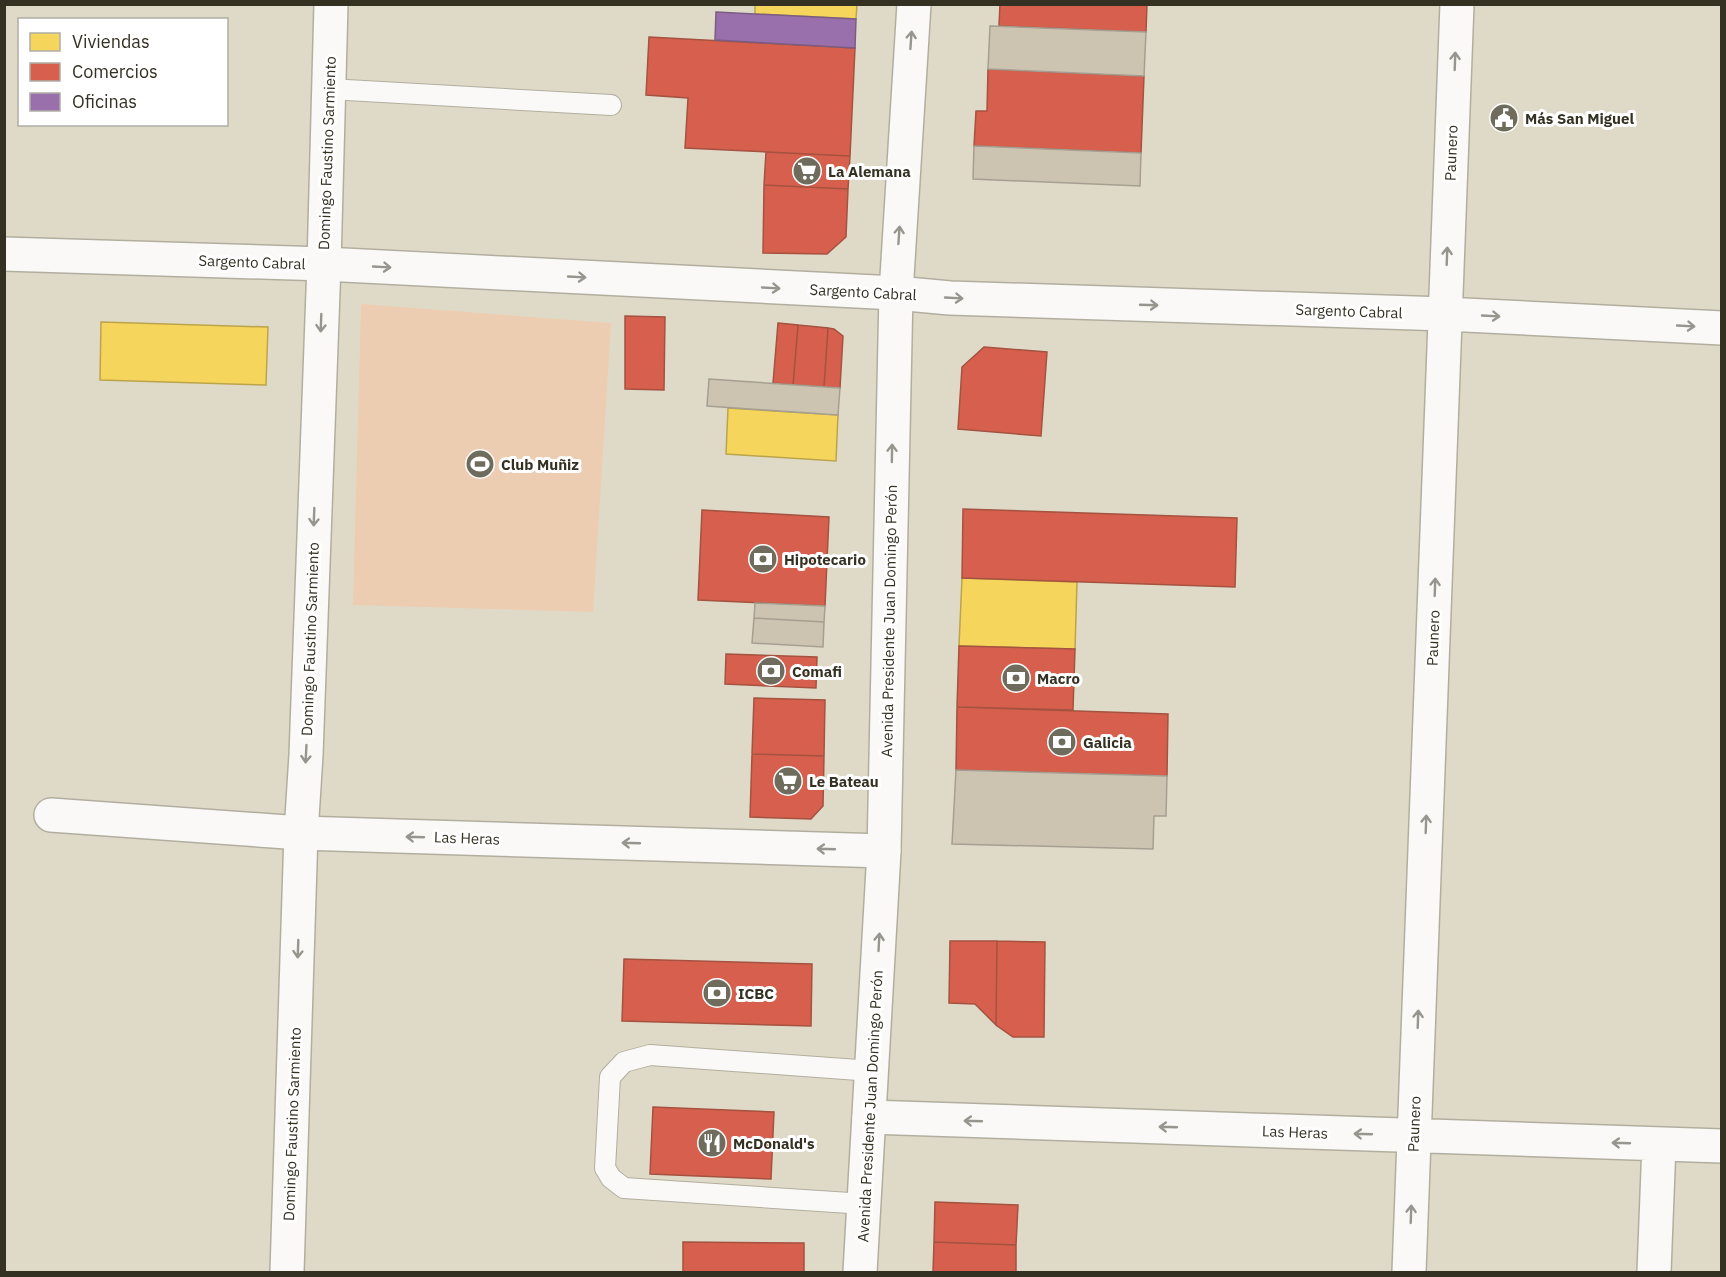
<svg xmlns="http://www.w3.org/2000/svg" width="1726" height="1277" font-family="'IBM Plex Sans',sans-serif">
<rect width="100%" height="100%" fill="#dfdac8"/>
<path fill="#edcdb1" d="M361,304L611,323L593,612L353,605Z"/>
<path fill="#f6d55c" stroke="#bca44b" stroke-width="1.5" d="M755,4H857L856,19L755,14Z
M101,322L268,327L266,385L100,380Z
M728,408L838,415L836,461L726,454Z
M962,578L1077,582L1075,649L959,646Z"/>
<path fill="#d6604d" stroke="#a55240" stroke-width="1.5" d="M1000,4H1147L1146,32L999,26Z
M649,37L855,48L850,156L685,148L688,98L646,95Z
M988,69L1144,76L1141,153L974,146L976,111H987Z
M766,152L850,156L848,189L764,185Z
M764,185L848,189L846,237L827,254L763,253Z
M625,316L665,317L664,390L625,389Z
M778,323L798,325L793,385L773,383Z
M798,325L828,328L824,387L793,385Z
M828,328L834,329L843,336L840,388L824,387Z
M984,347L1047,352L1041,436L958,429L962,367Z
M963,509L1237,518L1235,587L962,578Z
M702,510L829,517L825,606L698,600Z
M959,646L1075,649L1073,710L957,707Z
M726,654L817,657L816,688L725,684Z
M754,698L825,700L824,756L752,754Z
M957,707L1168,714L1167,776L956,770Z
M752,754L824,756L823,806L811,819L750,817Z
M950,941H997L996,1025L975,1004L949,1003Z
M997,941L1045,942L1044,1037H1013L996,1025Z
M624,959L812,964L811,1026L622,1021Z
M653,1107L774,1112L771,1179L650,1174Z
M935,1202L1018,1205L1016,1245L934,1242Z
M683,1242L804,1243V1272H683Z
M934,1242L1016,1245V1272H933Z"/>
<path fill="#9970ab" stroke="#7b5d82" stroke-width="1.5" d="M716,12L856,19L855,48L715,40Z"/>
<path fill="#cdc3b1" stroke="#a59f91" stroke-width="1.5" d="M990,26L1146,32L1144,76L988,69Z
M974,146L1141,153L1140,186L973,179Z
M709,379L840,388L838,415L707,406Z
M755,603L825,606L824,622L754,618Z
M754,618L824,622L823,647L752,643Z
M956,770L1167,776L1166,816H1154L1153,849L952,844Z"/>
<g fill="none" stroke-linecap="round" stroke-linejoin="round">
<g stroke="#b2ae9f" stroke-width="22">
<path id="lane" d="M329,89L611,105
M865,1204L624,1188L611,1178L605,1168L610,1077L624,1062L650,1055L872,1071"/>
</g>
<g stroke="#b2ae9f" stroke-width="36">
<path id="street" d="M4,254L324,264L896,293L950,298L1445,314L1722,328
M51,815L301,833L884,851
M869,1117L1722,1146
M1409,1272L1457,4
M1654,1272L1659,1144"/>
</g>
<g stroke="#b2ae9f" stroke-width="36">
<path id="secondary" d="M287,1272L301,833L306,755L324,264L331,4
M860,1272L884,851L896,293L914,4"/>
</g>
<use href="#lane" stroke="#faf9f7" stroke-width="20"/>
<use href="#street" stroke="#faf9f7" stroke-width="33"/>
<use href="#secondary" stroke="#faf9f7" stroke-width="33"/>
</g>
<defs><path id="oneway-shaft" d="M-6 0H5M1.5-3L5.5 0L1.5 3" fill="none" stroke-width="1.6" stroke-linecap="round" stroke-linejoin="round" transform="scale(1.5)"/></defs>
<g stroke="#97958d">
<use href="#oneway-shaft" transform="translate(911 40) rotate(-86)"/>
<use href="#oneway-shaft" transform="translate(1455 61) rotate(-88)"/>
<use href="#oneway-shaft" transform="translate(899 235) rotate(-86)"/>
<use href="#oneway-shaft" transform="translate(1447 256) rotate(-88)"/>
<use href="#oneway-shaft" transform="translate(382 267) rotate(3)"/>
<use href="#oneway-shaft" transform="translate(577 277) rotate(3)"/>
<use href="#oneway-shaft" transform="translate(771 288) rotate(3)"/>
<use href="#oneway-shaft" transform="translate(954 298) rotate(3)"/>
<use href="#oneway-shaft" transform="translate(1149 305) rotate(2)"/>
<use href="#oneway-shaft" transform="translate(1491 316) rotate(3)"/>
<use href="#oneway-shaft" transform="translate(321 323) rotate(92)"/>
<use href="#oneway-shaft" transform="translate(1686 326) rotate(3)"/>
<use href="#oneway-shaft" transform="translate(892 453) rotate(-89)"/>
<use href="#oneway-shaft" transform="translate(314 517) rotate(92)"/>
<use href="#oneway-shaft" transform="translate(1435 587) rotate(-88)"/>
<use href="#oneway-shaft" transform="translate(306 754) rotate(93)"/>
<use href="#oneway-shaft" transform="translate(1426 824) rotate(-88)"/>
<use href="#oneway-shaft" transform="translate(415 837) rotate(-178)"/>
<use href="#oneway-shaft" transform="translate(631 843) rotate(-178)"/>
<use href="#oneway-shaft" transform="translate(826 849) rotate(-178)"/>
<use href="#oneway-shaft" transform="translate(879 942) rotate(-87)"/>
<use href="#oneway-shaft" transform="translate(298 949) rotate(92)"/>
<use href="#oneway-shaft" transform="translate(1418 1019) rotate(-88)"/>
<use href="#oneway-shaft" transform="translate(973 1121) rotate(-178)"/>
<use href="#oneway-shaft" transform="translate(1168 1127) rotate(-178)"/>
<use href="#oneway-shaft" transform="translate(1363 1134) rotate(-178)"/>
<use href="#oneway-shaft" transform="translate(1621 1143) rotate(-178)"/>
<use href="#oneway-shaft" transform="translate(1411 1214) rotate(-88)"/>
</g>
<defs>
<g id="civic-disc" transform="scale(1.5)"><circle r="9.5" fill="#706c5d" stroke="#fff"/><path d="M-.6-6.5H3V-4.5H.6V-3L4-1V1h2V6H-6V1h2V-1L-.6-3ZM-1.2 2.5V6h2.4V2.5Z" fill="#fff"/></g>
<g id="supermarket-disc" transform="scale(1.5)"><circle r="9.5" fill="#706c5d" stroke="#fff"/><path d="M-6-5.5h2.5l.6 2H6L4.5 2H-2.5L-4.4-4H-6ZM-1.5 3.2a1.3 1.3 0 1 0 .1 0ZM3 3.2a1.3 1.3 0 1 0 .1 0Z" fill="#fff"/></g>
<g id="stadium-disc" transform="scale(1.5)"><circle r="9.5" fill="#706c5d" stroke="#fff"/><path d="M0-5a6.5 5 0 1 0 0 10a6.5 5 0 1 0 0-10ZM-3.5-1.8h7v3.6h-7Z" fill="#fff"/></g>
<g id="bank-disc" transform="scale(1.5)"><circle r="9.5" fill="#706c5d" stroke="#fff"/><path d="M-6-4H6V4H-6ZM0-2.3a2.3 2.3 0 1 0 0 4.6a2.3 2.3 0 1 0 0-4.6Z" fill="#fff"/></g>
<g id="restaurant-disc" transform="scale(1.5)"><circle r="9.5" fill="#706c5d" stroke="#fff"/><path d="M-5-6h1v4h1v-4h1v4h1v-4h1v5L-1.5 .5V6h-2V.5L-5-1ZM5-6V6H3V1.5H1.5Q1.5-4 5-6Z" fill="#fff"/></g>
</defs>
<g fill-rule="evenodd">
<use href="#civic-disc" x="1504" y="118"/>
<use href="#supermarket-disc" x="807" y="171"/>
<use href="#stadium-disc" x="480" y="464"/>
<use href="#bank-disc" x="763" y="559"/>
<use href="#bank-disc" x="771" y="671"/>
<use href="#bank-disc" x="1016" y="678"/>
<use href="#bank-disc" x="1062" y="742"/>
<use href="#supermarket-disc" x="788" y="781"/>
<use href="#bank-disc" x="717" y="993"/>
<use href="#restaurant-disc" x="712" y="1143"/>
</g>
<g text-anchor="middle" dominant-baseline="central" stroke-width="6" stroke-linejoin="round" paint-order="stroke">
<g font-size="15" font-weight="bold" fill="#343123" stroke="#fff" text-anchor="start">
<text x="1525" y="118">Más San Miguel</text>
<text x="828" y="171">La Alemana</text>
<text x="501" y="464">Club Muñiz</text>
<text x="784" y="559">Hipotecario</text>
<text x="792" y="671">Comafi</text>
<text x="1037" y="678">Macro</text>
<text x="1083" y="742">Galicia</text>
<text x="809" y="781">Le Bateau</text>
<text x="738" y="993">ICBC</text>
<text x="733" y="1143">McDonald's</text>
</g>
<g font-size="15" fill="#343123" stroke="#fff">
<text transform="translate(327 153) rotate(-88)">Domingo Faustino Sarmiento</text>
<text transform="translate(1451 153) rotate(-88)">Paunero</text>
<text transform="translate(252 262) rotate(2)">Sargento Cabral</text>
<text transform="translate(863 292) rotate(3)">Sargento Cabral</text>
<text transform="translate(1349 311) rotate(2)">Sargento Cabral</text>
<text transform="translate(889 621) rotate(-89)">Avenida Presidente Juan Domingo Perón</text>
<text transform="translate(1433 638) rotate(-88)">Paunero</text>
<text transform="translate(310 639) rotate(-88)">Domingo Faustino Sarmiento</text>
<text transform="translate(467 838) rotate(2)">Las Heras</text>
<text transform="translate(870 1106) rotate(-87)">Avenida Presidente Juan Domingo Perón</text>
<text transform="translate(292 1124) rotate(-88)">Domingo Faustino Sarmiento</text>
<text transform="translate(1414 1124) rotate(-88)">Paunero</text>
<text transform="translate(1295 1132) rotate(2)">Las Heras</text>
</g>
</g>
<rect width="1726" height="1277" fill="none" stroke="#343123" stroke-width="12"/>
<rect x="18" y="18" width="210" height="108" fill="#ffffff" stroke="#aeada7" stroke-width="1.5"/>
<rect x="30" y="33" width="30" height="18" fill="#f6d55c" stroke="#aeada7" stroke-width="1.5"/>
<text x="72" y="48" font-size="18" fill="#343123">Viviendas</text>
<rect x="30" y="63" width="30" height="18" fill="#d6604d" stroke="#aeada7" stroke-width="1.5"/>
<text x="72" y="78" font-size="18" fill="#343123">Comercios</text>
<rect x="30" y="93" width="30" height="18" fill="#9970ab" stroke="#aeada7" stroke-width="1.5"/>
<text x="72" y="108" font-size="18" fill="#343123">Oficinas</text>
</svg>
